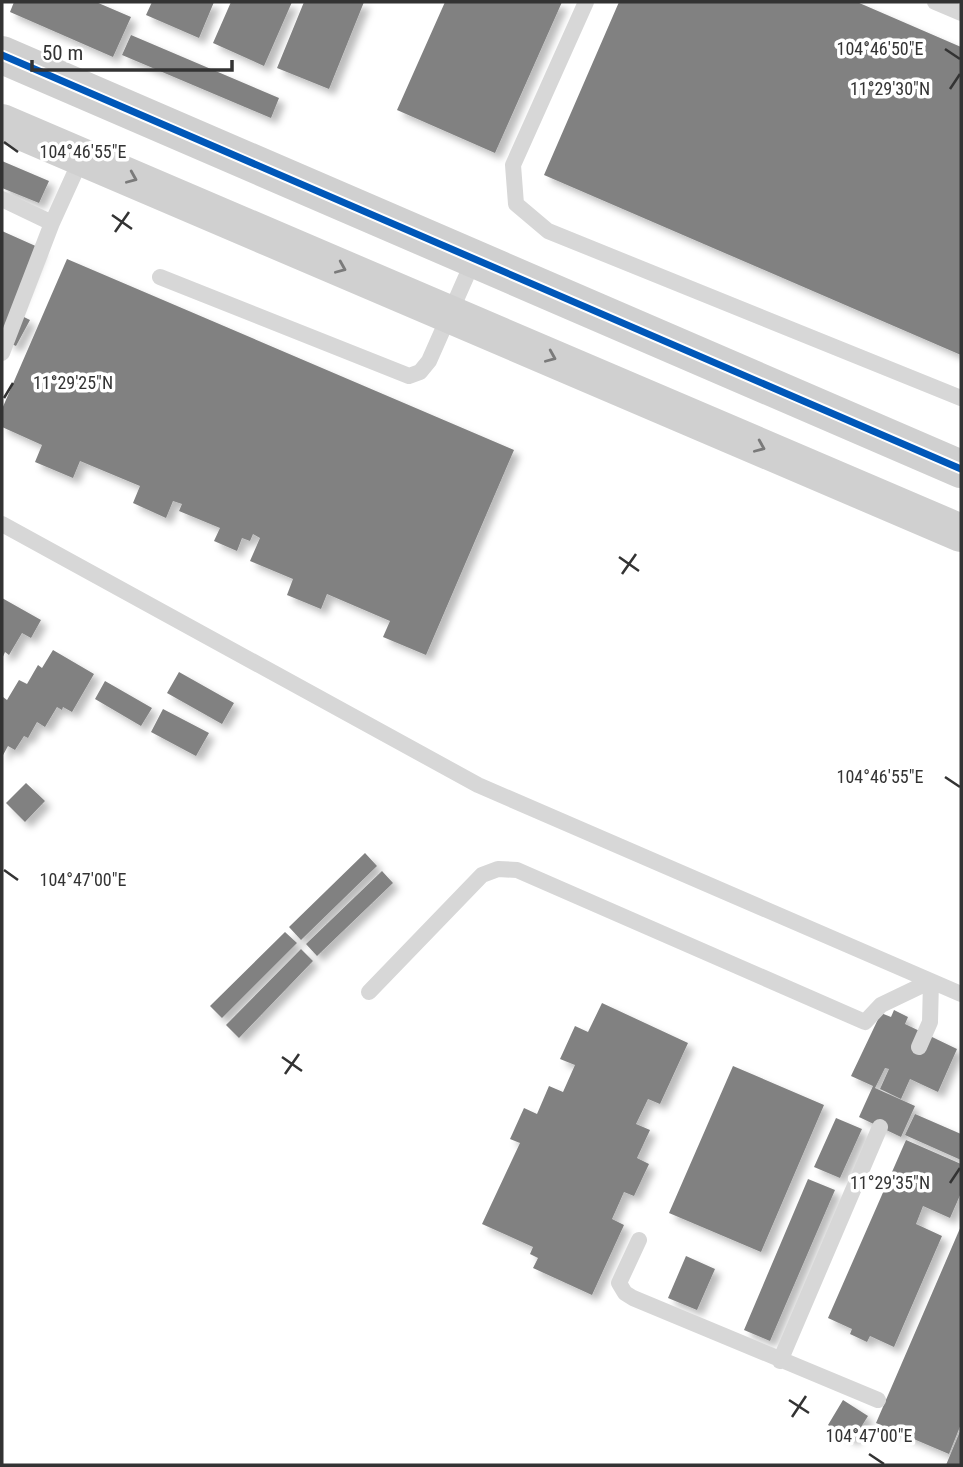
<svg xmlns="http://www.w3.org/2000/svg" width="963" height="1467" font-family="'Roboto Condensed',sans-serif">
<defs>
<filter id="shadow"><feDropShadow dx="6" dy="6" stdDeviation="3.5" flood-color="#0004"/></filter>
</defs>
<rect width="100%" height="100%" fill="#fff"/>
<path fill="#818181" filter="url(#shadow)" d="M14,2H96L131,17L113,57L10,12Z
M152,2H214L199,38L146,15Z
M231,2H292L264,66L213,43Z
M304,2H364L329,89L277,68Z
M445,2H562L495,153L397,110Z
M619,2H857L961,47V355L544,175Z
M131,35L279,98L271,118L122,55Z
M2,161L49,181L39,203L2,188Z
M2,231L40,248L2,338Z
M67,259L514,450L426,655L383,637L390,621L327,594L321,609L287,595L293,579L250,561L260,538L253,534L250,541L242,538L237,551L214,541L220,528L179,511L182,504L173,501L166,518L133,503L140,486L80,461L73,478L35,462L42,445L2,427V409Z
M20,315L30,320L16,346L7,342Z
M2,598L41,620L31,638L22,633L9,655L5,652L2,659Z
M53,650L94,674L72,712L63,707L62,710L57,707L45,727L37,722L28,738L24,736L15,750L8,746L2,757V699L3,697L7,700L19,680L27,684L38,665L42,668Z
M179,672L234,703L222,724L167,693Z
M105,681L152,708L141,726L95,699Z
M163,709L209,733L196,756L151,732Z
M26,783L45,801L25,822L6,803Z
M365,853L377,866L301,940L289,927Z
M382,871L393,883L317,956L306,944Z
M285,932L297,943L222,1018L210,1006Z
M301,949L313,961L239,1038L226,1025Z
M602,1003L688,1043L660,1104L648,1099L636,1124L650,1130L637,1158L649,1164L634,1196L624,1192L612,1219L624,1225L592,1295L533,1268L538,1258L530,1254L533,1247L482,1224L520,1143L510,1139L524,1108L537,1114L549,1086L563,1092L575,1065L560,1059L575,1026L588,1032Z
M894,1010L908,1017L905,1024L957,1049L938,1092L910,1079L901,1099L880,1089L889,1069L885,1068L875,1088L915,1106L901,1137L859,1117L873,1086L851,1076L881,1013L891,1017Z
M733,1066L824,1105L761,1252L669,1213Z
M915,1114L961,1134V1160L905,1135Z
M836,1118L862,1129L840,1178L814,1167Z
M906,1140L961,1164V1193L950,1218L923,1206L916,1224L942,1236L894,1347L870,1336L867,1342L850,1334L852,1329L828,1318Z
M808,1179L835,1190L770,1341L744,1330Z
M961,1226V1424L949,1454L876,1423Z
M686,1256L715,1269L697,1310L668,1298Z
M843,1400L868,1416L853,1440L828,1425Z
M961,1429V1465H946Z"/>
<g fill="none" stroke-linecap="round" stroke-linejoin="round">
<path stroke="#d7d7d7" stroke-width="16" d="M586,2L513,165L516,204L548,231L961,398
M935,2L961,13
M2,199L52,223L82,157
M160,277L409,376L420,372L429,361L474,259
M2,353L52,223
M2,524L478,785L961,994
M369,992L482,875L498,869L517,870L865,1022L881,1005L931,981L930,1022L919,1047
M639,1240L619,1283L625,1293L633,1298L878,1400
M780,1361L880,1127"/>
<path stroke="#d0d0d0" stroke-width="38" d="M2,55L961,469
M2,123L961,533"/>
<g stroke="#fff" stroke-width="11">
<path id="cycleway" d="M2,55L961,469"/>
</g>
<use href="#cycleway" stroke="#0057b8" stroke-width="7"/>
</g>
<defs><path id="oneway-chevron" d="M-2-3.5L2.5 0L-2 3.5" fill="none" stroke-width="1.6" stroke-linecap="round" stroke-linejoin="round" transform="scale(1.75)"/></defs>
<g stroke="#7a7a7a">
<use href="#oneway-chevron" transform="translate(132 178) rotate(23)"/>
<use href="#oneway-chevron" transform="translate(341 268) rotate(23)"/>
<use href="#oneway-chevron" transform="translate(551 357) rotate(23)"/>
<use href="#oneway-chevron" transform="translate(760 447) rotate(23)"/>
</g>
<path fill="none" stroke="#333" stroke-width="2.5" d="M945,49L960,59M950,89L960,74M4,142L18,152M112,215L132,229M115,232L129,212M4,398L13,383M619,557L639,571M622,574L636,554M945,777L960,787M4,870L18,880M282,1057L302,1071M285,1074L299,1054M950,1183L960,1168M789,1400L809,1413M792,1417L806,1396M869,1454L884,1464"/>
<g font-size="18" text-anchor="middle" fill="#333" stroke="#fff" stroke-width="7" stroke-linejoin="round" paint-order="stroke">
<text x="880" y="55">104°46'50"E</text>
<text x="890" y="95">11°29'30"N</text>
<text x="83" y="158">104°46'55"E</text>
<text x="73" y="389">11°29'25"N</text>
<text x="880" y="783">104°46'55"E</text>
<text x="83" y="886">104°47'00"E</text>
<text x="890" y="1189">11°29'35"N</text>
<text x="869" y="1442">104°47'00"E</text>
</g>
<rect width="963" height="1467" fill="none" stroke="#333333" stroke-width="7"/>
<path d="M32 60v10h200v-10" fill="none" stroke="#333333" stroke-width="3.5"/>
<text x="42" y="60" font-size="21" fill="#333333" stroke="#ffffff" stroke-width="5" paint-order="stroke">50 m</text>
</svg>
